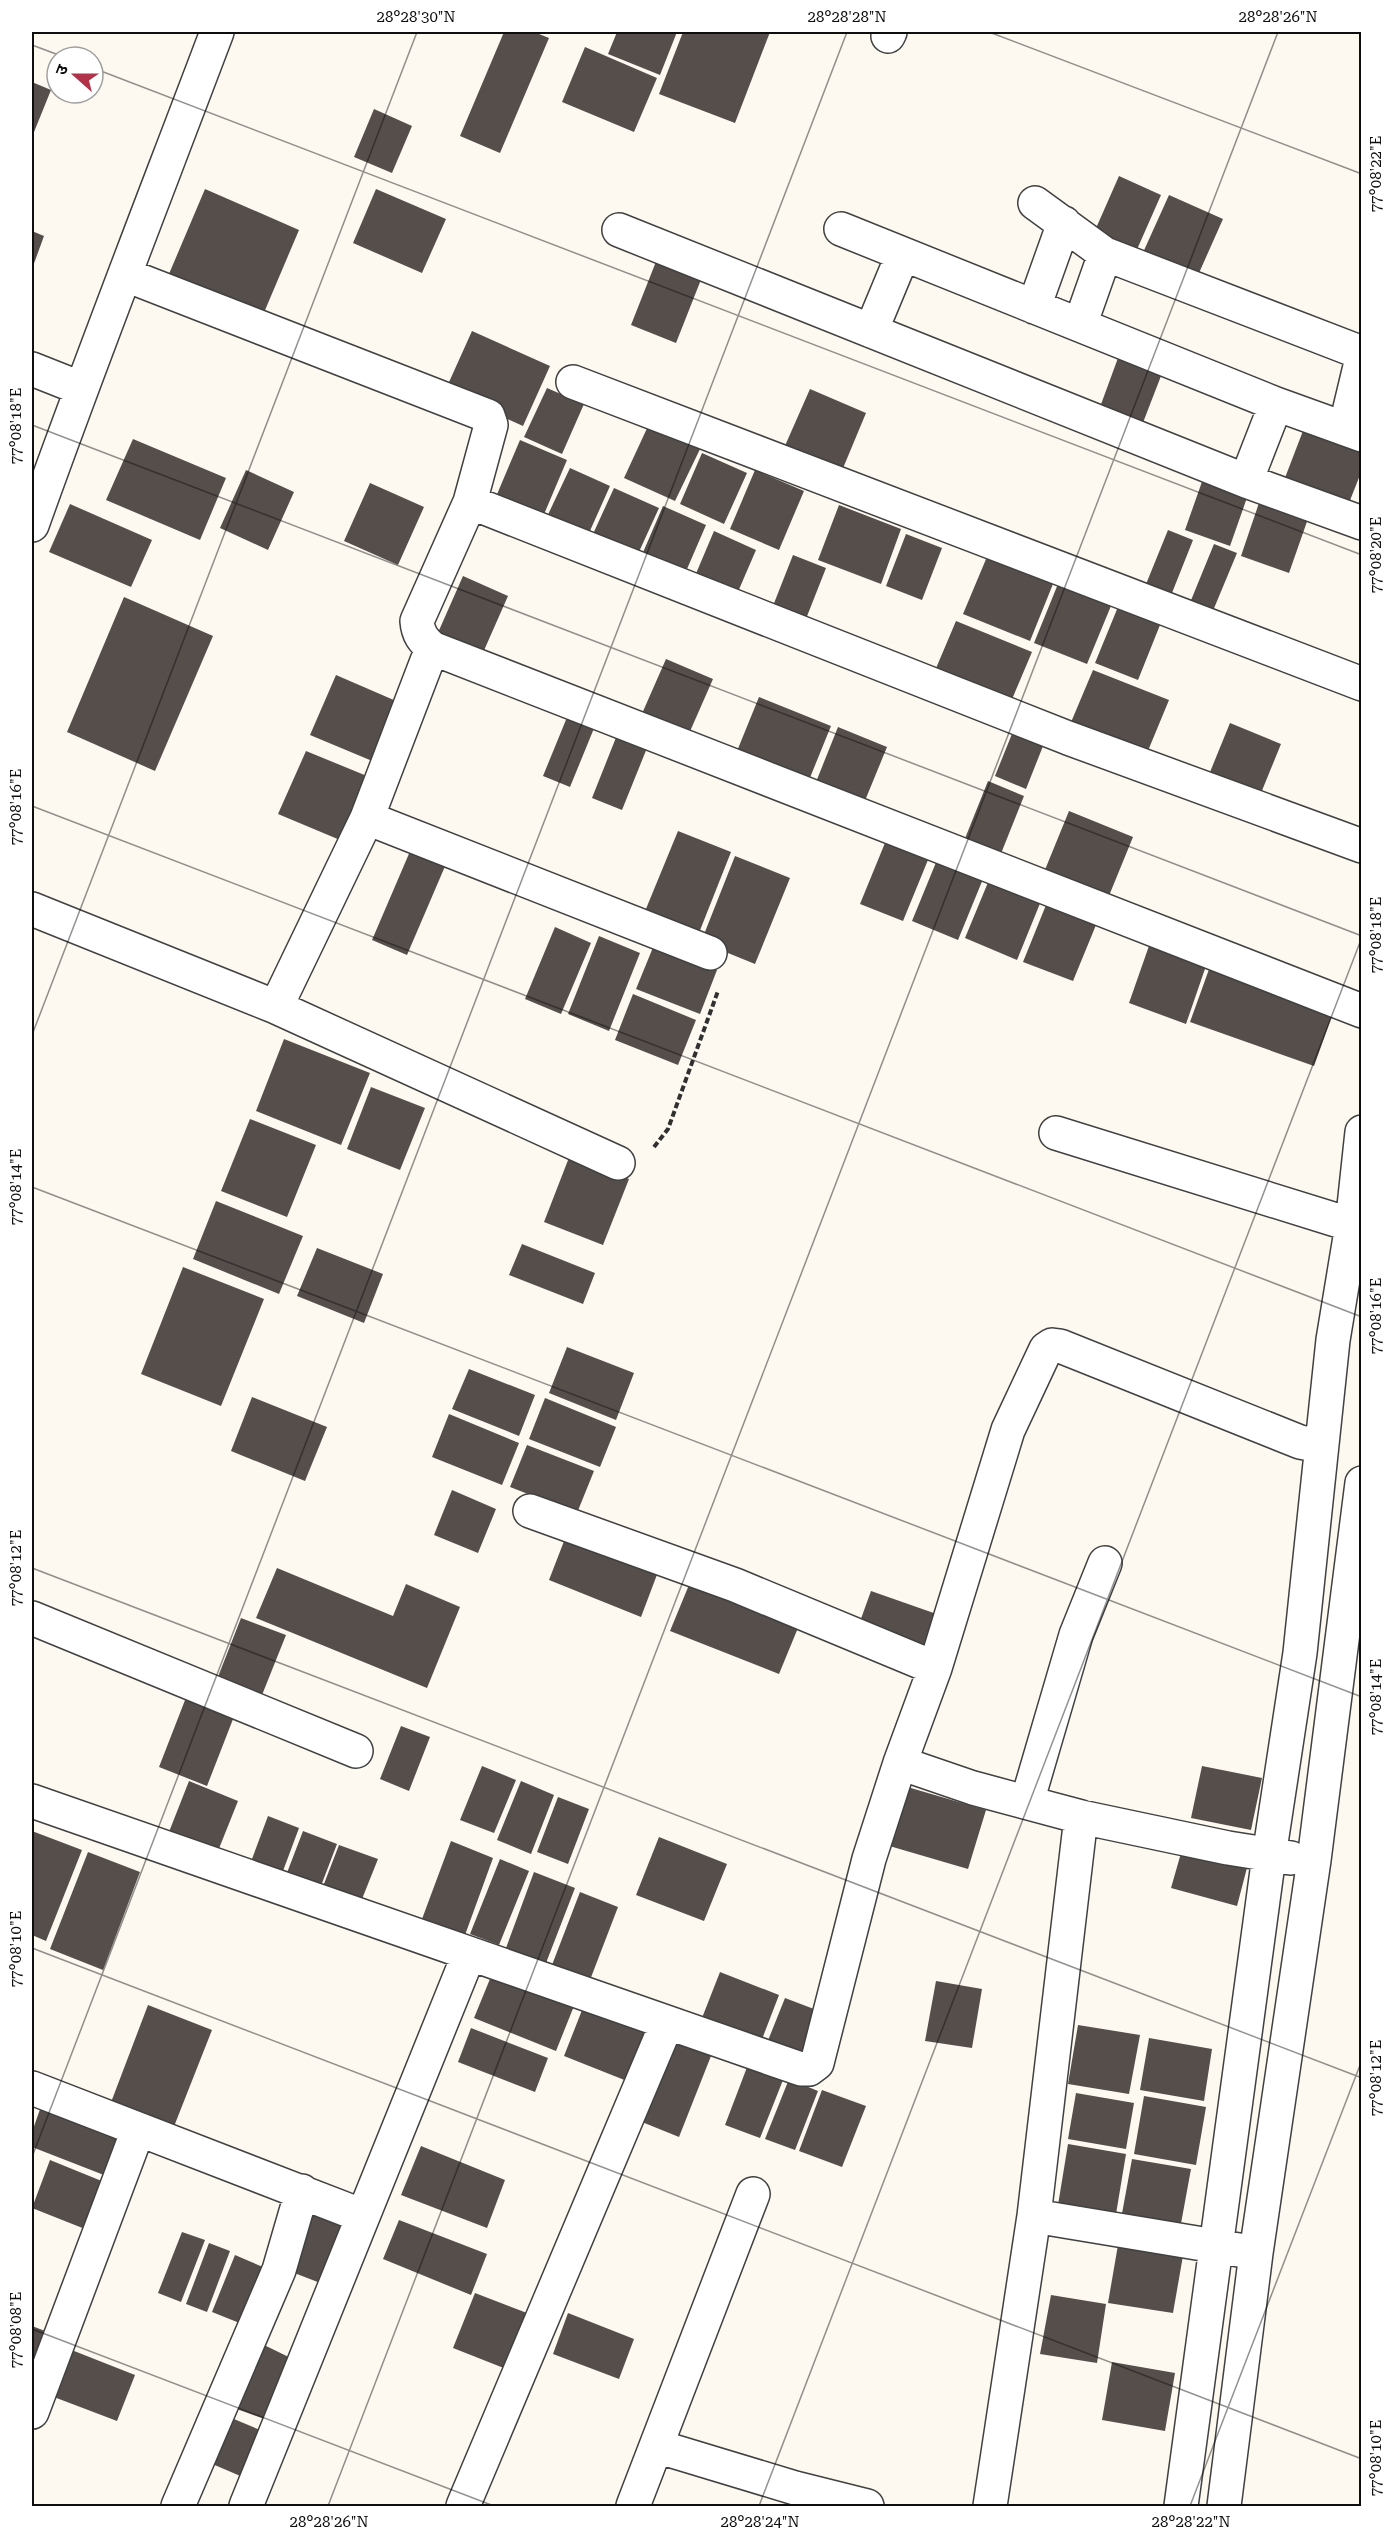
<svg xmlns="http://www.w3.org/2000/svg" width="1393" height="2538" font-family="'Roboto Serif','Noto Sans Devanagari',serif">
<rect width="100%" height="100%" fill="#fdf9f0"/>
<path fill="#554e4b" d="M504,32H534L549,38L500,153L460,136Z
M617,32H677L660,75L608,54Z
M683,32H770L735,123L659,94Z
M585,47L657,78L634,132L562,102Z
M32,82L51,90L32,137Z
M374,109L412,126L392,173L354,157Z
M1119,176L1161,195L1135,254L1093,235Z
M205,189L299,230L260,322L166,281Z
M376,189L446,219L422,273L353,243Z
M1169,195L1223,219L1195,282L1141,257Z
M32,231L44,236L32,269Z
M659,254L704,272L676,343L631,325Z
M472,331L550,366L523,426L445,391Z
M1122,347L1166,363L1139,433L1096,418Z
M547,388L584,404L562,454L524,437Z
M810,389L866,413L841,473L784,448Z
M1306,423L1362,444V470L1347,508L1283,483Z
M649,424L701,447L675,501L624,478Z
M133,439L226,478L200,540L106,500Z
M520,440L567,460L542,519L495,499Z
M702,453L747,473L724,524L680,504Z
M570,468L610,486L585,542L544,523Z
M246,470L294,492L268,550L220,528Z
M755,470L804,491L779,550L730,529Z
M1204,476L1249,492L1230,546L1185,530Z
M370,483L424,507L398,565L344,541Z
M614,488L659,508L638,554L593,534Z
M1261,497L1310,513L1289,573L1241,556Z
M70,504L152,540L131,587L49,552Z
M839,505L901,529L881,584L818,560Z
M663,506L706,525L684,576L641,557Z
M1168,530L1193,540L1168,603L1142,594Z
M714,531L756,550L734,601L692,583Z
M906,534L942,548L922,600L886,586Z
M1214,544L1237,553L1210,618L1187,610Z
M989,552L1055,579L1030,641L963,614Z
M793,555L826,568L802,629L769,616Z
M463,576L508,596L478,664L433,644Z
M1060,579L1113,601L1087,664L1034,643Z
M124,597L213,636L155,771L67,732Z
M1120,602L1162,620L1138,680L1095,663Z
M956,621L1032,652L1010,704L934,673Z
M666,659L713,679L684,745L637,725Z
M1093,670L1169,700L1145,758L1069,727Z
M336,675L403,704L377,763L310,735Z
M759,697L831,726L807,785L735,756Z
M570,710L597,721L570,787L543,776Z
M1018,719L1049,731L1026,789L995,776Z
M1230,723L1281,744L1259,798L1208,777Z
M838,727L887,747L862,808L814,787Z
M617,735L647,748L622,810L592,798Z
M306,751L367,776L340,840L278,814Z
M988,781L1024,796L996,866L960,851Z
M1069,811L1133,837L1104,908L1040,882Z
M678,831L731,852L695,943L641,921Z
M887,838L930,855L903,921L860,904Z
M411,849L446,864L407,955L372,940Z
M735,856L790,878L755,964L701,942Z
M937,860L983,879L958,940L912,921Z
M989,880L1041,901L1017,960L965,938Z
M1046,905L1096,925L1073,981L1023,962Z
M555,927L591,943L561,1014L525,999Z
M599,936L640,953L609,1031L568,1014Z
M1150,943L1207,963L1186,1024L1129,1003Z
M654,945L717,970L700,1014L636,989Z
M1212,961L1336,1005L1314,1066L1190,1022Z
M633,994L696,1020L678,1065L615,1040Z
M284,1039L370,1073L341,1145L256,1111Z
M371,1087L425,1108L400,1170L347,1149Z
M250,1119L316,1145L287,1217L221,1191Z
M570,1155L629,1179L603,1245L544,1222Z
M216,1201L303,1236L279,1294L193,1259Z
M522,1244L595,1273L583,1304L509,1275Z
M317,1248L383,1274L364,1323L297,1296Z
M183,1267L264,1299L221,1406L141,1374Z
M567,1347L634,1373L616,1420L549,1393Z
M469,1369L535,1395L519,1436L452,1409Z
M252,1397L327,1427L305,1481L231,1451Z
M545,1398L616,1427L600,1467L529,1439Z
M449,1414L519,1443L502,1485L432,1457Z
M527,1445L594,1471L577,1513L510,1487Z
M452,1490L496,1509L478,1553L434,1535Z
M566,1536L658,1572L641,1617L549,1580Z
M277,1568L393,1616L406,1584L460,1607L427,1688L256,1618Z
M691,1580L800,1623L779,1674L670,1631Z
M871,1591L948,1618L934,1655L858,1627Z
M241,1618L286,1635L258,1705L214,1687Z
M187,1695L235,1714L207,1786L159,1767Z
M401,1726L430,1737L409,1791L380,1779Z
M482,1766L516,1780L494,1833L460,1820Z
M1202,1766L1262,1778L1251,1830L1191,1818Z
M189,1781L238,1801L216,1856L167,1837Z
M521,1781L554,1795L531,1854L497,1840Z
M904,1786L986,1810L968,1869L886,1845Z
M558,1797L589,1809L568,1864L537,1852Z
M268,1816L299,1828L280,1879L249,1867Z
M32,1831L82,1850L46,1941L32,1935Z
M303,1831L337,1844L319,1891L285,1878Z
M659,1837L727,1864L704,1921L636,1895Z
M451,1841L493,1858L465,1935L422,1919Z
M339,1845L378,1859L360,1904L322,1889Z
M1183,1846L1248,1864L1237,1906L1171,1888Z
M88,1852L140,1872L103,1970L50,1949Z
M500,1859L529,1871L499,1945L470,1934Z
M534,1872L575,1888L546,1963L506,1948Z
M580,1892L618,1907L590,1980L552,1965Z
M720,1972L779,1995L759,2047L700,2023Z
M492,1974L574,2006L556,2051L474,2018Z
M936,1981L982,1989L972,2048L925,2041Z
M785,1998L827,2014L806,2065L765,2048Z
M586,2000L658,2029L637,2085L564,2056Z
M148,2005L212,2030L173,2129L110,2105Z
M1078,2025L1140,2035L1129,2094L1068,2084Z
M471,2028L548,2058L535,2092L458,2062Z
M1149,2038L1212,2049L1204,2101L1140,2090Z
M669,2040L711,2056L679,2137L637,2120Z
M749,2062L785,2075L760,2138L725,2125Z
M789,2079L818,2091L795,2150L765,2139Z
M822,2090L866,2106L842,2167L799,2151Z
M1076,2093L1134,2103L1126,2149L1068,2139Z
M1144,2096L1206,2107L1196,2165L1134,2154Z
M44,2098L127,2130L109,2177L32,2147V2132Z
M1068,2144L1126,2154L1116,2214L1058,2205Z
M421,2146L505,2180L487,2228L401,2195Z
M1132,2159L1191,2169L1180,2229L1121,2219Z
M50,2160L109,2184L90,2231L32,2208Z
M308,2207L352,2224L328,2286L284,2269Z
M399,2220L487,2254L471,2295L383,2259Z
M182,2232L205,2240L181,2302L158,2293Z
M1119,2239L1184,2250L1173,2313L1108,2303Z
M209,2243L230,2251L207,2312L186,2304Z
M235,2255L270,2270L247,2326L212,2312Z
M475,2293L540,2318L519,2374L453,2348Z
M1051,2295L1106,2304L1097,2363L1040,2354Z
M568,2313L634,2339L619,2379L553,2354Z
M32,2326L53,2334L32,2390Z
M262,2344L299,2362L273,2422L234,2408Z
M64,2347L135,2375L117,2421L46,2394Z
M1112,2362L1175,2373L1165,2431L1102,2420Z
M222,2414L272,2435L252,2481L203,2460Z"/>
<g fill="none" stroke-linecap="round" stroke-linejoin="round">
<g stroke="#414141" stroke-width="36">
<path id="street" d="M888,36L890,32
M1035,203L1105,254L1362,353
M841,229L1276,404L1362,435
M619,230L1246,481L1362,523
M126,275L488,416L491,425L470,502L417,621C418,634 423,640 432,648L1362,1011
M1034,307L1064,223
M1080,325L1105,254
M871,331L903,254
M32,369L80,388
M573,382L1362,684
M1345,429L1362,358
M1246,481L1276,404
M470,502L1068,738L1362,846
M32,525C91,359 155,196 217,32
M367,818L710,953
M32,909L276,1007L618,1163
M276,1007L367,818L432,648
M1056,1133L1352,1225
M530,1511L735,1585L935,1668
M32,1618L356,1751
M900,1763L973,1788L1081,1817L1228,1848L1291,1858
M32,1801L801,2069H809L817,2063L869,1859L900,1763L935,1668L1008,1430L1046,1349L1052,1345L1060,1346L1300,1442L1321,1446
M1027,1802L1076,1635L1105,1563
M32,2088L363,2216
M1034,2216L1239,2250
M32,2412L138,2130
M656,2446L795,2488L867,2506
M178,2506L279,2270L302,2191
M246,2506L469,1954
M463,2506L667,2023
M633,2506L753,2194
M990,2506L1034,2216L1081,1817
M1181,2506L1269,1856L1300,1653L1333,1340L1352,1225L1362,1132
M1224,2506L1256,2253L1314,1860L1362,1483"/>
</g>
<path stroke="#303030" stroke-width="4" stroke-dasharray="6 3" stroke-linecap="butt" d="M654,1147L668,1129L718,991"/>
<use href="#street" stroke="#fff" stroke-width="33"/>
</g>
<path fill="none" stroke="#0e0e0e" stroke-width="1.5" stroke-opacity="0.45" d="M989,32L1362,174M32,45L64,57M93,68L1362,555M32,425L1362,936M32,806L1362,1317M32,1035L417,32M32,1187L1362,1697M32,1568L1362,2078M32,1948L1362,2459M32,2157L847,32M32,2329L494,2506M328,2506L1278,32M759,2506L1362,937M1190,2506L1362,2060"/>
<rect width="1393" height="2538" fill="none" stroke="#ffffff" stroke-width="66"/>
<g transform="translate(75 75) rotate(291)"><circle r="28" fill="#ffffff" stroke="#9f9f9f" stroke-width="1.5"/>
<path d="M0-4.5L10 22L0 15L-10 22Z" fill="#b03349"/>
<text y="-9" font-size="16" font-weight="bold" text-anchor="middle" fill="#0e0e0e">उ</text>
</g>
<rect x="33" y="33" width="1327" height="2472" fill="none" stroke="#0e0e0e" stroke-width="2"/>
<g font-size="15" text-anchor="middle" fill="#0e0e0e">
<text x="416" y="22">28°28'30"N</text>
<text x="847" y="22">28°28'28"N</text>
<text x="1278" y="22">28°28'26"N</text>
<text transform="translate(1376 174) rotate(-90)" y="5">77°08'22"E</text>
<text transform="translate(16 426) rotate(-90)" y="5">77°08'18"E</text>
<text transform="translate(1376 555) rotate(-90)" y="5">77°08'20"E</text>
<text transform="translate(16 807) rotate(-90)" y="5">77°08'16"E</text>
<text transform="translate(1376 935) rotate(-90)" y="5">77°08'18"E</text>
<text transform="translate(16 1187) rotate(-90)" y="5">77°08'14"E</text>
<text transform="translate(1376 1316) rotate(-90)" y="5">77°08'16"E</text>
<text transform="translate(16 1568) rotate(-90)" y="5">77°08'12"E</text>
<text transform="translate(1376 1697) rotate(-90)" y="5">77°08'14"E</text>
<text transform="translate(16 1949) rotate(-90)" y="5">77°08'10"E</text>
<text transform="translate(1376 2078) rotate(-90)" y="5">77°08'12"E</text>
<text transform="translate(16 2330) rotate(-90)" y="5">77°08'08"E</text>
<text transform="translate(1376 2458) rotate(-90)" y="5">77°08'10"E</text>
<text x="329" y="2527">28°28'26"N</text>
<text x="760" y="2527">28°28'24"N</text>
<text x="1191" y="2527">28°28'22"N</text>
</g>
</svg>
